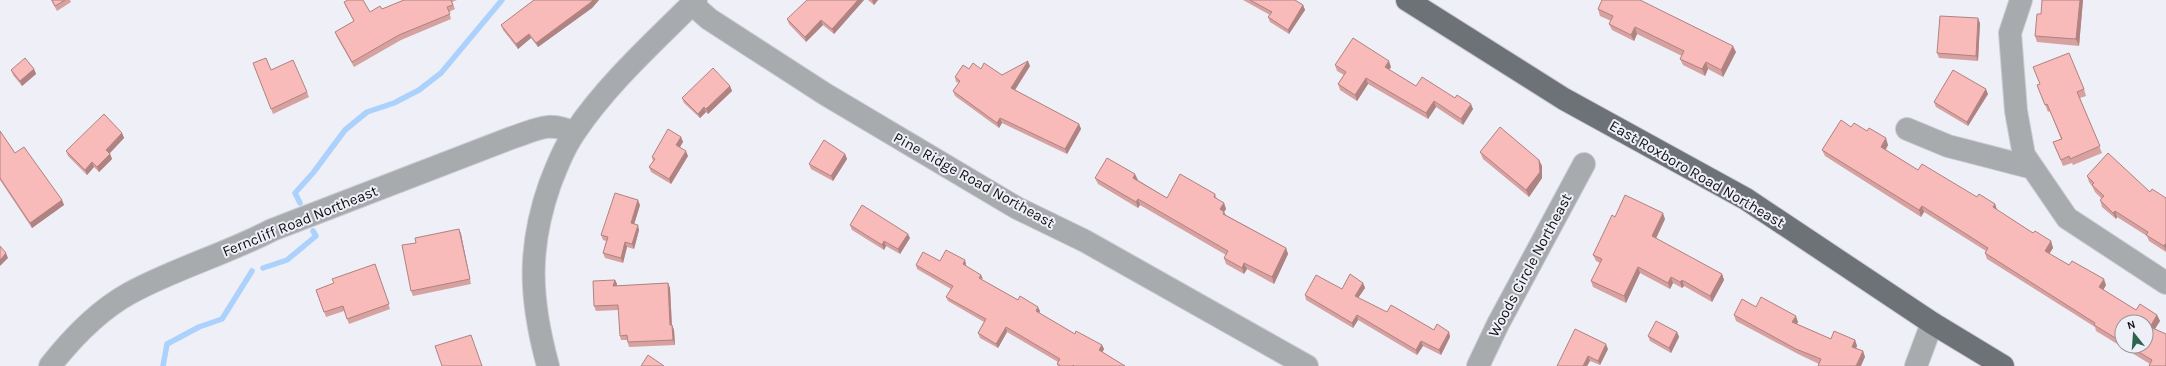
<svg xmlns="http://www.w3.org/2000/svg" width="2166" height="366" font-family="Karla,sans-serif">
<rect width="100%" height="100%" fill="#eeeff7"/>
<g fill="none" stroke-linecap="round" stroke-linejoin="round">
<path stroke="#abd1fc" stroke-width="5.5" d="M300,203L295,193L313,173L345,130L367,112L394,103L419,90L441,73L502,0
M263,268L287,260L316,236L313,231
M163,366L167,344L199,327L222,319L252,271"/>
<g stroke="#cbcbd3" stroke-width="24">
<path id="minor" d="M2021,0L2010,33L2016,111L2024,155L2067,218L2166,283
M692,4L709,19L825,94L1017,208L1085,241L1307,366
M1907,129L1948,146L2033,168
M50,366C72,338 99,310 130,293C176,268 226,254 272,230L511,138C536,130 549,120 574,133
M548,366C530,300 527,249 550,184C557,166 564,148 575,132C607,84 655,41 696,0
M1478,366L1498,324L1584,164
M1916,366L1932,323"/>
</g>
<g stroke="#cbcbd3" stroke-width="24">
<path id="major" d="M1407,0L1564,99L1746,199L1932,323L2003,366"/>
</g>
<use href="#minor" stroke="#a7abad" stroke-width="22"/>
<use href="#major" stroke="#6c7276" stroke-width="22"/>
</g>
<path fill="#d6a19f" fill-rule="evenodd" d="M51,0H70L71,2L57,11Z
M404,0H457L452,2L455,9L449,12L451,19L401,40L354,67L337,37L335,32L354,21L346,7L344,2L370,12L382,9Z
M534,0H599L592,8L538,47L531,38L518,49L503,30L501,25Z
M864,0L834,34L823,25L806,42L789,24L787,19Z
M868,0H878L874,5Z
M1243,0H1295L1303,5L1305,10L1289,34L1270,22L1268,17L1270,15Z
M2083,0L2079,46L2037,42L2035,36L2041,14Z
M1598,9L1736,52L1723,77L1708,69L1705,76L1683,65L1680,59L1682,56L1637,34L1634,41L1612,30L1609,24L1611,21L1600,16Z
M1980,23L1978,61L1939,58L1937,53Z
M253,63L271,70L307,92L309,97L273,114Z
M1335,65L1391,67L1389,70L1416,86L1455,98L1473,109L1463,125L1436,107L1428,119L1368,84L1357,101L1340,90L1338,84L1344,75L1337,71Z
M1030,66L1015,90L1079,124L1081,129L1067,154L1002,123L999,128L955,96L953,91L959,83L956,82L955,77L969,69H981L1002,75Z
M34,69L36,74L22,86L13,75L11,70Z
M2037,85L2084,89L2086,96L2080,98L2102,153L2073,165L2072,163L2063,166L2053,142L2061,139L2050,111L2048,112Z
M730,86L732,91L708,114L706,112L700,118L684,103L682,98Z
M1988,94L1968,126L1936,107L1934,102Z
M1851,127L1867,131L1888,145L1886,150L1918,170L1977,197L1995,204L1997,210L2033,233L2051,241L2053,248L2049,254L2106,285L2103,290L2136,310L2157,315L2160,321L2154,329L2166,334L2150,364L2096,331L2095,327L1987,259L1985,253L1986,251L1924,212L1921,217L1825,156L1822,150ZM2122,322L2146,346H2122Z
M0,131L15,153L62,200L64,205L32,228L0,180Z
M122,133L124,138L110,153L112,159L99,172L94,167L87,175L68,156L66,151Z
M681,137L683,142L680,147L688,156L671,184L651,172L649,167L653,161L652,157Z
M1480,152L1539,160L1542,166V178L1529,197L1483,159Z
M845,154L847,159L833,181L811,169L809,164Z
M2087,176L2150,192L2166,198V252L2149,241L2147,236L2117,217L2116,219L2102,207L2100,200L2102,199L2095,192L2092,186L2089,182Z
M1095,178L1138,180L1167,198L1215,194L1217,199L1224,203L1226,209L1224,212L1226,215L1286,248L1288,254L1274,284L1247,269L1244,274L1226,264L1224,258L1226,255L1140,205L1138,208L1098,184Z
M640,205L634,224L639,230L634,249L627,247L623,263L605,258L603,253L606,241L603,240L601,235Z
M1615,217L1665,219L1656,239L1722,274L1724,280L1712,302L1684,286L1682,288L1673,283L1670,289L1640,273L1626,303L1593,287L1591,281L1600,263L1596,261L1593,255Z
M850,225L910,238L900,254L886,246L884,250L852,230Z
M459,229L461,234L471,284L413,296L411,291L416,243Z
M965,260L966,265V266L982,280L1018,300L1040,311L1039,313L1075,334L1102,345L1104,349L1102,352L1125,366H1058L1057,364L1058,362L1007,332L998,348L980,338L978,333L984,322L948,301L946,297L951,289L917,269L916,265L940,261Z
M375,264L390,309L349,324L344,311L326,317L316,290L334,283Z
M615,280L617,284V286L668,283L670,288L672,325L674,330L675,345L629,347L627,340H621L620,336L619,310L596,311L594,306Z
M1363,283L1365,288L1358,298L1387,312L1434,330L1449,332L1450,337L1441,355L1423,346L1417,355L1358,320L1353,328L1306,300L1305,295L1342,289Z
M1756,307L1798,322L1797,324L1831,339L1855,340L1857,346L1856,348L1863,351L1865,357L1819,364L1798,354L1736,321L1734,315Z
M1677,332L1679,337L1671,353L1650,341L1648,336Z
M1608,349L1600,365L1590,361L1587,366H1557Z"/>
<path fill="#ae8382" d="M593,0H599L592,8L538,47L536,43Z
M858,0H864L834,34L832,29Z
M872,0H878L874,5Z
M2080,0H2083L2079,46L2076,39Z
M1303,5L1305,10L1289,34L1288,30Z
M1978,18L1980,23L1978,61L1976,56Z
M821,20L823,25L806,42L805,37Z
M1635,27L1637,34L1634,41L1631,35Z
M529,34L531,38L518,49L516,44Z
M1733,46L1736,52L1723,77L1721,70Z
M1028,61L1030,66L1013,93L1011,88Z
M1389,61L1391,67L1387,73L1385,67Z
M1706,62L1708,69L1705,76L1702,69Z
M34,69L36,74L22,86L20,81Z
M1366,78L1368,84L1357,101L1355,95Z
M730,86L732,91L708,114L706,109Z
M1986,89L1988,94L1968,126L1967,122Z
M1434,101L1436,107L1428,119L1426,113Z
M1471,104L1473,109L1463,125L1461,119Z
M704,107L706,112L700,118L698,114Z
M1000,118L1002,123L999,128L997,123Z
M1079,124L1081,129L1067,154L1065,149Z
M122,133L124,138L108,155L106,150Z
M681,137L683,142L678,150L676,145Z
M1886,138L1888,145L1883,153L1881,147Z
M686,151L688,156L671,184L669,179Z
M110,154L112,159L99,172L97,167Z
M845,154L847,159L833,181L831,176Z
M1539,160L1542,166V178L1529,197L1526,190Z
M92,162L94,167L87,175L85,170Z
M1135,174L1138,180L1136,184L1133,178Z
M1138,199L1140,205L1138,208L1136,202Z
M62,200L64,205L32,228L30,223Z
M638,200L640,205L633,228L631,223Z
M1224,203L1226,209L1224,212L1227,218L1225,220L1220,209Z
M1995,204L1997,210L1993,207Z
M1922,206L1924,212L1921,217L1919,210Z
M2115,211L2117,217L2116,219L2113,213Z
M1663,213L1665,219L1654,242L1652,236Z
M638,225L639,230L634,249L632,244Z
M459,229L461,234L471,284L470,279Z
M908,234L910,238L900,254L898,249Z
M884,241L886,246L884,250L882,245Z
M2051,241L2053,248L2047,257L2045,251Z
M625,242L627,247L623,263L621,258Z
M2165,244L2166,245V251L2164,246Z
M1286,248L1288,254L1274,284L1272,277Z
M6,253L8,258L0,266V260Z
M965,260L966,265L964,269L963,264Z
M1244,263L1247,269L1244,274L1242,268Z
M1638,267L1640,273L1626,303L1624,296Z
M1722,274L1724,280L1712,302L1710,296Z
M981,275L983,279L979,278Z
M1671,277L1673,283L1670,289L1668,283Z
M2104,279L2106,285L2101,294L2099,287Z
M615,280L617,284L615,291L613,286Z
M1682,280L1684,286L1682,288L1680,282Z
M668,283L670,288L672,330L670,325Z
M1363,283L1365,288L1356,301L1355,296Z
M1038,307L1040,311L1038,315L1036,311Z
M1357,315L1358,320L1353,328L1352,323Z
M2157,315L2160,321L2152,334L2150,327Z
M1796,316L1798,322L1794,328L1792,322Z
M672,325L674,330L675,345L673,340Z
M1006,327L1007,332L998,348L996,344Z
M1449,332L1450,337L1441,355L1439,350Z
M1677,332L1679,337L1671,353L1669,348Z
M1855,340L1857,346L1854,352L1852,347Z
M1421,341L1423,346L1417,355L1416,350Z
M1606,344L1608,349L1600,365L1598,361Z
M1102,345L1104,349L1101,355L1099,350Z
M1863,351L1865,357L1861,366H1856Z
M1588,356L1590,361L1587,366H1583Z"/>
<path fill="#f9bbb9" stroke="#ae8382" d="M52,0H65L55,6Z
M348,0H363L370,12L380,6L382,9L404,0H451L453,5L447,7L450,14L399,35L352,62L335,32L354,21L344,2Z
M534,0H593L590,3L536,43L529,34L516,44L501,25Z
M807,0H858L832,29L821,20L805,37L787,19Z
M1250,0H1295L1303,5L1288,30L1268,17L1272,12Z
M1602,0H1640L1733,46L1721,70L1706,62L1702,69L1680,59L1684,51L1635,27L1631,35L1609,24L1613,16L1598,9Z
M2042,0H2080L2076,39L2035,36L2037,14H2041Z
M1940,16L1978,18L1976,56L1937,53Z
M1353,38L1389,61L1385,67L1416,86L1422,77L1455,98L1457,95L1471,104L1461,119L1434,101L1426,113L1366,78L1355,95L1338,84L1346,72L1335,65Z
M2069,53L2084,89L2077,92L2100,146L2070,159L2069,156L2061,160L2053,142L2062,139L2047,104L2045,105L2037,85L2040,84L2033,67Z
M25,58L34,69L20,81L11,70Z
M266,58L271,70L293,60L307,92L271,109L253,63Z
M1028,61L1011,88L1079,124L1065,149L1000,118L997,123L953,91L960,81L955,77L963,65L969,69L973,63L981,69L984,63L1002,75Z
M713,68L730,86L706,109L704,107L698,114L682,98Z
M1953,70L1986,89L1967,122L1934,102Z
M104,114L122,133L106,150L110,154L97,167L92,162L85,170L66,151Z
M1841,120L1851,127L1854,123L1867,131L1869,128L1886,138L1881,147L1918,170L1922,164L1977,197L1979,194L1995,204L1993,207L2033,233L2035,231L2051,241L2045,251L2069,265L2072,261L2104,279L2099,287L2136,310L2140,304L2157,315L2150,327L2166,334V366H2149L2152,360L2129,346H2146V322H2122V342L2094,325L2095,323L1985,253L1988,248L1922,206L1919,210L1822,150Z
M1500,127L1539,160L1540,172L1526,190L1480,152Z
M668,129L681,137L676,145L686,151L669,179L649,167L655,159L652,157Z
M0,131L15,153L24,147L62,200L30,223L0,178Z
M824,140L845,154L831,176L809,164Z
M2108,153L2150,192L2152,189L2166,198V244H2165L2164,246L2146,235L2148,232L2115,211L2113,213L2100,200L2104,196L2092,185L2094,183L2087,176Z
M1107,158L1135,174L1133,178L1167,198L1180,174L1215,194L1214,197L1224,203L1220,209L1224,212L1223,214L1286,248L1272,277L1244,263L1242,268L1224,258L1228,251L1138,199L1136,202L1095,178Z
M615,193L638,200L631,223L638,225L632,244L625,242L621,258L603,253L608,237L601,235Z
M1625,195L1663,213L1652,236L1722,274L1710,296L1682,280L1680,282L1671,277L1668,283L1638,267L1624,296L1591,281L1602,259L1593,255L1612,215L1615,217Z
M862,205L908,234L898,249L884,241L882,245L850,225Z
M459,229L470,279L411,291L402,245L416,243L415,238Z
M0,246L6,253L0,260Z
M946,250L965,260L963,264L981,275L979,278L1018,300L1020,296L1038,307L1036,311L1075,334L1076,331L1102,345L1099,350L1125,366H1074L1073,365V366H1061L1057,364L1060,359L1006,327L996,344L978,333L986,319L946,297L953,286L916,265L923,252L940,261Z
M375,264L389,304L347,319L343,306L324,312L316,290L334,283L332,279Z
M1350,274L1363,283L1355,296L1387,312L1391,305L1434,330L1437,324L1449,332L1439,350L1421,341L1416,350L1357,315L1352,323L1305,295L1316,275L1342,289Z
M615,280L613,286L668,283L670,325H672L673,340L628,342L627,335L620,336L618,305L594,306L593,281Z
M1761,297L1796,316L1792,322L1831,339L1834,331L1855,340L1852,347L1863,351L1856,366H1818L1821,359L1796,349L1734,315L1742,299L1756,307Z
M1656,321L1677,332L1669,348L1648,336Z
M1575,329L1606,344L1598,361L1588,356L1583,366H1557Z
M471,335L482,366H442L435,346Z
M648,355L664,366H641Z"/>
<g text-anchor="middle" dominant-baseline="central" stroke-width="4" stroke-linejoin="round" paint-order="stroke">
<g font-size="15" fill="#111114" stroke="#eeeff7">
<text transform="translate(1697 174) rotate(30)">East Roxboro Road Northeast</text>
<text transform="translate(974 180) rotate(29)">Pine Ridge Road Northeast</text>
<text transform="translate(300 221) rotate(-22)">Ferncliff Road Northeast</text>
<text transform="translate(1530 265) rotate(-62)">Woods Circle Northeast</text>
</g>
</g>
<g transform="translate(2134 334) rotate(343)"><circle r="19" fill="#eeeff7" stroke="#96969c"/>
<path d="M0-3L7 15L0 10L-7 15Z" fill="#2b654f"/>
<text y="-6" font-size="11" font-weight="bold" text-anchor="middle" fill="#111114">N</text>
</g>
</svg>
